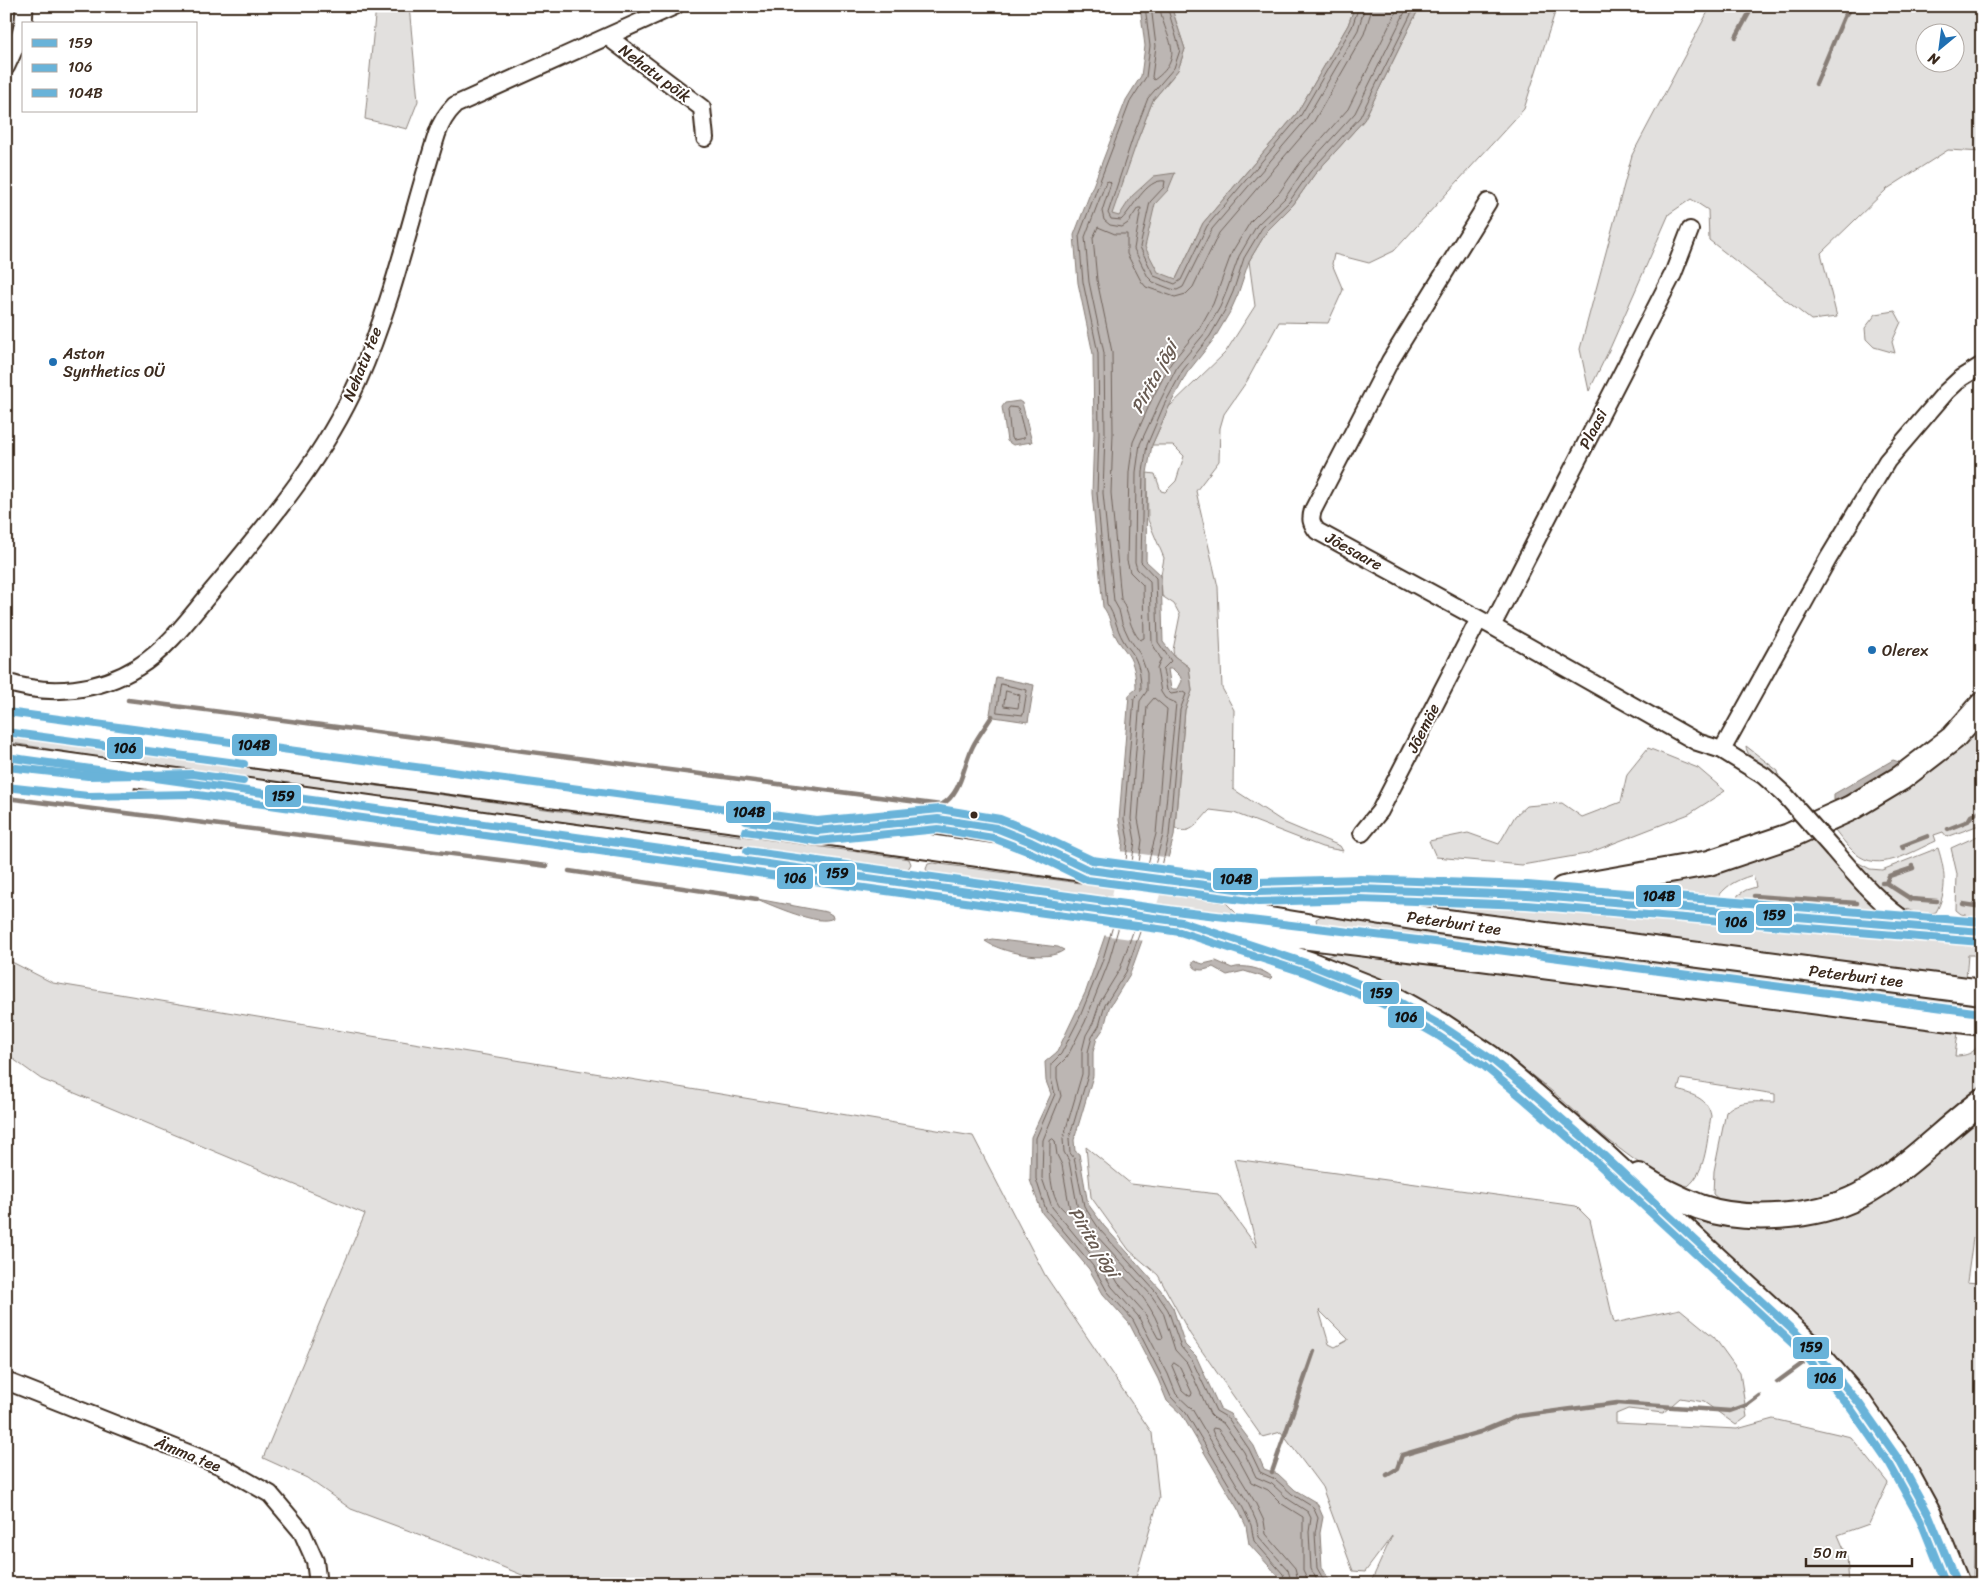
<svg xmlns="http://www.w3.org/2000/svg" width="1988" height="1590" font-family="Sriracha,sans-serif">
<rect width="100%" height="100%" fill="#fff"/>
<filter id="ink" filterUnits="userSpaceOnUse"><feTurbulence type="fractalNoise" baseFrequency=".02" numOctaves="2"/><feDisplacementMap in="SourceGraphic" scale="10" xChannelSelector="R" yChannelSelector="G"/><feConvolveMatrix kernelMatrix="1 2 1 2 8 2 1 2 1" color-interpolation-filters="sRGB"/></filter>
<g filter="url(#ink)">
<path fill="#e2e0de" stroke="#8e857e" fill-rule="evenodd" d="M376,6H409L418,101L407,129L365,119Z
M1171,6H1355L1348,25L1297,113L1203,223L1176,279L1148,286L1089,213L1139,136L1153,100L1178,70L1185,49Z
M1420,6H1557L1524,109L1394,251L1369,263L1334,254L1332,264L1343,290L1328,323L1279,322L1247,381L1224,414L1220,428L1219,461L1196,491L1218,587L1222,688L1234,710L1233,789L1285,823L1340,846L1343,851L1322,847L1234,813L1210,810C1199,821 1191,837 1175,828L1185,710L1192,691L1189,667L1174,656L1173,650L1180,615L1174,604L1162,596L1161,575L1164,558L1148,520L1147,473L1155,474L1161,491L1165,492L1176,481L1184,456L1173,445H1152L1169,407L1225,353L1255,306L1249,261L1267,231L1293,205L1314,175L1364,120Z
M1711,6H1982V152L1948,150L1887,189L1821,253L1837,317L1811,320L1709,240L1708,210L1691,199L1669,214L1611,346L1589,391L1580,349L1632,155ZM1926,32H1956V62H1926Z
M1895,311L1901,322L1892,342L1895,353L1874,347L1866,339L1865,328L1876,314Z
M1982,719V824L1947,837L1943,832L1934,835L1936,841C1911,852 1879,874 1855,853C1846,845 1839,835 1832,826Z
M6,732L144,754L909,859L911,864L908,869L153,766L6,742Z
M1746,746L1778,771L1779,776L1777,778C1766,770 1747,760 1746,746Z
M1648,748L1698,768L1725,791L1689,814L1586,854L1522,865L1436,857L1429,841L1468,833L1499,844L1515,816L1526,806L1562,803L1582,817L1621,802L1627,774Z
M1982,834V919L1961,914L1956,910L1957,874L1951,848Z
M1809,835L1866,898L1881,911L1875,917L1736,905L1738,895L1746,890L1756,887L1753,875C1743,878 1732,882 1724,890C1719,895 1718,898 1712,902L1587,893Z
M1938,848C1945,870 1948,891 1936,912C1903,922 1870,881 1851,859L1870,869L1882,870Z
M933,863L1226,903L1238,915L928,873L926,869L928,864Z
M1418,902L1697,918L1982,943V960L1973,955H1968L1966,979L1435,910L1419,906Z
M1321,916L1961,999L1960,1009L1325,928L1317,925L1316,919Z
M1339,952L1958,1032L1955,1056C1969,1056 1979,1051 1980,1036L1982,1037V1090L1867,1180L1837,1194L1804,1204L1768,1207L1722,1202L1713,1194L1714,1171L1726,1112C1738,1099 1758,1102 1775,1102V1094L1681,1079L1678,1090C1693,1095 1708,1098 1711,1116C1707,1137 1707,1171 1688,1186C1646,1179 1586,1120 1553,1092C1532,1075 1511,1059 1489,1044C1439,1007 1383,981 1326,957Z
M6,959L53,983L973,1136L1045,1275L1152,1433L1159,1498L1134,1584H544L466,1552L351,1509L307,1478L263,1458L365,1214L41,1079L6,1054Z
M1982,1111V1241L1979,1239L1973,1238L1967,1282L1977,1283L1982,1279V1465L1975,1513L1973,1584H1967L1910,1464L1663,1200L1790,1225Z
M1086,1147L1131,1184L1218,1194L1257,1247L1234,1159L1576,1206L1590,1220L1614,1323L1680,1309L1714,1337L1740,1373L1747,1417L1736,1425L1704,1402L1680,1398L1663,1413L1628,1409L1616,1414V1423L1737,1429L1773,1419L1851,1437L1888,1483L1869,1524L1838,1535L1847,1556L1849,1584H1370L1392,1536L1365,1572L1353,1571L1322,1487L1281,1432L1262,1437L1190,1334L1158,1275L1129,1250L1091,1197ZM1319,1310L1348,1339V1340L1335,1347L1329,1344Z"/>
<path fill="#bcb6b3" stroke="#887e77" fill-rule="evenodd" d="M1140,6H1171L1185,49L1178,70L1153,100L1139,136L1112,214L1119,216L1132,196L1154,176L1175,173L1168,190L1155,204L1145,247L1158,272L1176,279L1203,223L1297,113L1348,25L1355,6H1420L1364,120L1314,175L1293,205L1267,231L1249,261L1238,294L1230,312L1214,339L1187,373L1169,407L1152,445L1147,473L1146,561L1161,575L1163,642L1174,656L1189,667L1192,691L1185,710L1174,836L1158,896L1130,974L1109,1008L1104,1028L1097,1038L1093,1052V1076L1074,1140L1075,1151L1079,1154L1088,1204L1104,1226L1160,1289L1173,1308L1185,1345L1196,1356L1220,1409L1230,1414L1254,1446L1264,1469L1278,1474L1295,1490L1317,1503L1323,1517L1320,1533L1322,1567L1331,1584H1281L1279,1577L1249,1544L1246,1526L1239,1511L1182,1415L1167,1401L1158,1379L1129,1323L1103,1294L1089,1269L1042,1213L1030,1180L1031,1137L1051,1094L1046,1081L1045,1062L1057,1052L1086,991L1108,927L1117,888L1123,841L1119,820L1129,695L1136,689C1136,679 1135,668 1130,658C1126,650 1119,644 1115,635C1110,625 1110,615 1103,607L1092,493L1094,433L1093,354L1078,283L1074,235L1126,100L1141,76L1145,46ZM1168,669H1173L1180,676L1182,681L1178,689H1171Z
M1019,401L1022,403L1032,442L1013,445L1007,441L1002,407L1005,403Z
M996,677L1034,685L1028,722L994,717L990,714Z
M1893,760L1899,762L1898,765L1893,769L1837,800H1834V794Z
M757,899L827,912L832,915L833,918C820,927 771,905 757,899Z
M992,939L1058,947L1064,950C1048,963 1000,952 985,941Z
M1194,961L1203,964L1216,961L1232,968C1243,964 1264,969 1272,977L1270,979L1244,971L1227,975L1213,967C1205,970 1197,973 1192,964Z"/>
<path fill="#fff" d="M1119,851L1172,858L1145,941L1102,935L1114,887Z"/>
<g fill="none" stroke-linecap="round" stroke-linejoin="round">
<path stroke="#6f625a" stroke-width="1" d="M1151,6L1156,46L1152,77L1154,80C1189,55 1162,36 1160,6
M1167,6L1180,50L1174,68L1148,98L1134,134L1108,213L1111,219L1121,220C1133,209 1146,178 1165,181L1164,187L1150,202L1140,247L1154,276L1175,284L1181,280L1207,226L1301,115L1352,27L1359,6
M1373,6L1364,34L1313,123L1219,233L1193,287L1186,294L1175,297L1146,287L1141,281L1127,254V234H1115L1098,227L1093,238L1097,280L1112,352L1113,433L1111,493L1121,599C1129,612 1129,628 1140,640L1144,638L1143,585L1130,572L1127,561L1129,472L1133,442L1152,399L1171,363L1199,329L1213,304L1232,252L1251,221L1279,193L1300,163L1348,109L1399,6
M1010,407L1018,408L1025,435L1024,438L1014,440L1011,438L1008,410Z
M1001,684L1027,690L1023,715L997,712Z
M1006,691L1020,695L1018,708L1004,706Z
M1126,861L1128,840L1124,819L1134,698L1141,691C1141,679 1140,667 1134,656C1131,650 1126,646 1123,640C1116,628 1115,615 1107,604L1097,493L1099,433L1098,353L1083,282L1079,236L1130,102L1146,77L1150,46L1145,6
M1132,862L1135,841L1131,819L1134,774L1140,701L1147,691V673L1140,654L1129,638L1122,623L1119,610L1114,601L1103,493L1105,433L1104,353L1089,282L1085,237L1106,182L1109,181L1111,183L1102,211L1104,220L1110,225L1122,227L1128,223L1138,208H1141L1134,249L1148,277L1153,282L1171,289L1177,290L1183,287L1212,229L1306,119L1358,30L1365,6
M1139,863L1142,840L1138,819L1147,706L1154,698L1167,709L1156,834L1148,864
M1155,865L1163,835L1176,703L1165,698L1161,692L1157,669L1161,659L1152,643L1150,581L1137,569L1135,562L1136,472L1140,444L1159,403L1177,367L1205,333L1220,307L1227,290L1239,256L1257,225L1285,198L1305,168L1355,113L1408,6
M1162,866L1169,836L1180,710L1186,694L1183,692L1171,694L1167,690L1163,669L1171,661L1158,642L1156,578L1141,562L1143,472L1147,445L1164,405L1183,370L1210,336L1225,310L1233,292L1244,258L1262,228L1289,202L1310,172L1360,117L1415,6
M1113,926L1102,962L1079,1019L1061,1054L1051,1064V1079L1055,1094L1036,1138V1179L1046,1210L1093,1266L1107,1291L1133,1320L1162,1377L1171,1397L1186,1413L1243,1508L1251,1525L1254,1541L1283,1574L1286,1584
M1119,926L1108,964L1085,1022L1067,1057L1057,1067V1078L1061,1096L1043,1140L1042,1178L1052,1207L1098,1263L1112,1287L1138,1316L1168,1374L1176,1394L1192,1409L1249,1505L1257,1523L1259,1537L1288,1570L1292,1584
M1134,929L1120,969L1100,1002L1093,1023L1086,1035L1082,1051V1074L1063,1139L1064,1152L1069,1161L1078,1210L1095,1234L1151,1295L1163,1312L1175,1350L1187,1363L1210,1414L1214,1418L1223,1423L1244,1452L1256,1477L1272,1484L1288,1499L1308,1512L1311,1518L1309,1532L1311,1569L1319,1584
M1141,929L1126,972L1105,1005L1099,1026L1092,1037L1088,1052V1075L1069,1139L1070,1153L1074,1158L1084,1206L1100,1230L1156,1292L1168,1310L1181,1347L1192,1360L1216,1411L1228,1418L1249,1449L1260,1472L1275,1479L1292,1494L1313,1507L1318,1518L1315,1533L1317,1568L1326,1584
M1053,1139L1055,1141L1057,1155L1062,1165L1070,1210L1068,1213C1047,1201 1050,1163 1050,1141Z
M1113,1269H1116C1138,1289 1154,1308 1163,1337L1162,1339L1158,1338L1144,1312L1118,1283L1112,1272Z
M1174,1363L1180,1367L1192,1393L1191,1396H1189L1182,1390L1172,1366Z
M1299,1584L1295,1568L1266,1534L1264,1521L1255,1502L1214,1435L1212,1430L1213,1428L1218,1429L1237,1456L1251,1482L1268,1490L1282,1504L1303,1517V1570L1310,1584"/>
<path stroke="#887e77" stroke-width="4.5" d="M1736,37L1753,6
M1816,84L1844,17L1852,6
M128,700L941,805C962,794 963,765 973,746C978,736 986,726 992,716
M6,798L547,866
M1948,829L1968,821L1971,816L1982,810
M1903,848L1902,846L1928,836
M569,871L757,899
M1882,883H1886L1911,899L1937,901
M1886,883L1889,876L1913,868L1912,866
M1754,896L1857,903
M1963,904L1982,907
M1777,1382L1803,1363
M1272,1472L1314,1351
M1387,1475L1397,1469L1402,1455L1480,1432L1518,1416L1617,1403L1730,1411L1747,1405L1759,1396"/>
<g stroke="#3b2a1e" stroke-width="20">
<path id="minor" d="M608,37L702,108L705,138
M6,67C15,47 26,29 24,6
M1488,202L1390,361L1313,510C1310,519 1311,523 1317,531L1492,626L1697,742L1722,750L1764,776L1785,795
M1492,626L1673,274L1690,230
M6,682C50,697 99,691 138,667C170,647 193,613 217,585C270,521 324,457 358,381C393,302 411,216 437,134C441,122 446,114 455,105L675,6
M1722,750L1828,559L1887,461L1946,392L1961,378L1982,365
M1362,833L1380,811L1479,619
M1833,849C1857,877 1880,905 1912,925
M6,1381L221,1466L270,1494L302,1532L315,1561L318,1584"/>
</g>
<g stroke="#3b2a1e" stroke-width="28">
<path id="highway" d="M6,722L817,831L1089,870L1259,892L1431,920L1982,992
M6,757L1182,922L1442,953L1982,1023
M6,777L88,786H122
M1563,889L1709,863L1789,836L1851,808L1901,778L1953,738L1982,705
M1316,890L1360,889L1527,895L1982,932
M1229,938L1309,964L1387,995L1442,1026L1490,1058L1601,1153L1812,1348L1859,1403L1899,1460L1929,1515L1957,1584
M1639,1176C1657,1188 1679,1199 1700,1207C1745,1223 1816,1218 1859,1196C1904,1172 1941,1132 1982,1101"/>
</g>
<use href="#minor" stroke="#fff" stroke-width="16"/>
<use href="#highway" stroke="#fff" stroke-width="24"/>
<g stroke="#3b2a1e" stroke-width="20" stroke-linecap="butt">
<path id="minor-bridge" d="M1785,795L1833,849"/>
</g>
<use href="#minor-bridge" stroke="#fff" stroke-width="16"/>
<g stroke="#fff" stroke-width="11">
<path id="bus-1" d="M6,757L1182,922L1309,964L1387,995L1442,1026L1490,1058L1531,1092L1601,1153L1812,1348L1859,1403L1899,1460L1929,1515L1957,1584
M746,821L817,831L938,819L996,828L1031,842L1089,870L1259,892L1360,889L1527,895L1982,932"/>
</g>
<g stroke="#fff" stroke-width="11">
<path id="bus-2" d="M6,732L244,764
M6,787L88,796L191,794L1180,932L1306,973L1383,1004L1437,1035L1484,1066L1525,1100L1594,1160L1805,1355L1851,1409L1890,1465L1920,1519L1946,1584
M745,831L817,841L938,829L993,838L1027,851L1087,880L1258,902L1360,899L1526,905L1981,942"/>
</g>
<g stroke="#fff" stroke-width="11">
<path id="bus-3" d="M7,712L817,821L940,809L1000,819L1035,833L1092,860L1259,882L1360,879L1527,885L1982,922
M7,767L88,776L193,774L243,781
M747,851L1183,912L1443,943L1982,1013"/>
</g>
<use href="#bus-1" stroke="#69b3d9" stroke-width="8"/>
<use href="#bus-2" stroke="#69b3d9" stroke-width="8"/>
<use href="#bus-3" stroke="#69b3d9" stroke-width="8"/>
</g>
</g>
<g fill="#1f6fb2" stroke="#fff" stroke-width="2">
<circle cx="53" cy="362" r="5"/>
<circle cx="1872" cy="650" r="5"/>
</g>
<circle fill="#3b2a1e" stroke="#fff" stroke-width="2" cx="974" cy="815" r="4.5"/>
<g text-anchor="middle" dominant-baseline="central" stroke-width="4" stroke-linejoin="round" paint-order="stroke">
<g font-size="16" fill="#3b2a1e" stroke="#fff">
<text transform="translate(655 73) rotate(37)">Nehatu põik</text>
<text transform="translate(362 364) rotate(-68)">Nehatu tee</text>
<text transform="translate(1593 429) rotate(-63)">Plaasi</text>
<text transform="translate(1354 551) rotate(29)">Jõesaare</text>
<text transform="translate(1423 728) rotate(-63)">Jõemäe</text>
<text transform="translate(1454 923) rotate(8)">Peterburi tee</text>
<text transform="translate(1856 976) rotate(7)">Peterburi tee</text>
<text transform="translate(188 1454) rotate(22)">Ämma tee</text>
</g>
<g font-size="16" fill="#3b2a1e" stroke="#fff" text-anchor="start">
<text x="63" y="353">Aston<tspan x="63" dy="18">Synthetics OÜ</tspan></text>
<text x="1882" y="650">Olerex</text>
</g>
<g font-size="18" font-style="italic" fill="#685b52" stroke="#fff">
<text transform="translate(1154 377) rotate(-62)">Pirita jõgi</text>
<text transform="translate(1094 1242) rotate(58)">Pirita jõgi</text>
</g>
</g>
<g stroke="#fff" stroke-width="2">
<rect x="231" y="733" width="47" height="24" rx="5" fill="#69b3d9"/>
<rect x="106" y="736" width="38" height="24" rx="5" fill="#69b3d9"/>
<rect x="264" y="784" width="38" height="24" rx="5" fill="#69b3d9"/>
<rect x="725" y="800" width="47" height="24" rx="5" fill="#69b3d9"/>
<rect x="818" y="862" width="38" height="24" rx="5" fill="#69b3d9"/>
<rect x="776" y="866" width="38" height="24" rx="5" fill="#69b3d9"/>
<rect x="1212" y="867" width="47" height="24" rx="5" fill="#69b3d9"/>
<rect x="1635" y="884" width="47" height="24" rx="5" fill="#69b3d9"/>
<rect x="1755" y="903" width="38" height="24" rx="5" fill="#69b3d9"/>
<rect x="1717" y="910" width="38" height="24" rx="5" fill="#69b3d9"/>
<rect x="1362" y="981" width="38" height="24" rx="5" fill="#69b3d9"/>
<rect x="1387" y="1005" width="38" height="24" rx="5" fill="#69b3d9"/>
<rect x="1792" y="1336" width="38" height="24" rx="5" fill="#69b3d9"/>
<rect x="1806" y="1366" width="38" height="24" rx="5" fill="#69b3d9"/>
</g>
<g font-size="14" text-anchor="middle" font-weight="bold" fill="#111">
<text x="254" y="750">104B</text>
<text x="125" y="753">106</text>
<text x="283" y="801">159</text>
<text x="749" y="817">104B</text>
<text x="837" y="878">159</text>
<text x="795" y="883">106</text>
<text x="1236" y="884">104B</text>
<text x="1659" y="901">104B</text>
<text x="1774" y="920">159</text>
<text x="1736" y="927">106</text>
<text x="1381" y="998">159</text>
<text x="1406" y="1022">106</text>
<text x="1811" y="1352">159</text>
<text x="1825" y="1383">106</text>
</g>
<rect width="1988" height="1590" fill="none" stroke="#fff" stroke-width="25"/>
<rect x="12" y="12" width="1963" height="1565" fill="none" stroke="#3b2a1e" stroke-width="2" filter="url(#ink)"/>
<rect x="22" y="22" width="175" height="90" fill="#ffffff" stroke="#b1aaa5"/>
<rect x="32" y="39" width="25" height="8" fill="#69b3d9" stroke="#b1aaa5"/>
<text x="68" y="48" font-size="15" fill="#3b2a1e">159</text>
<rect x="32" y="64" width="25" height="8" fill="#69b3d9" stroke="#b1aaa5"/>
<text x="68" y="72" font-size="15" fill="#3b2a1e">106</text>
<rect x="32" y="89" width="25" height="8" fill="#69b3d9" stroke="#b1aaa5"/>
<text x="68" y="98" font-size="15" fill="#3b2a1e">104B</text>
<g transform="translate(1940 48) rotate(209)"><circle r="24" fill="#ffffff" stroke="#b1aaa5"/>
<path d="M0-4L9 19L0 12L-9 19Z" fill="#1f6fb2"/>
<text y="-8" font-size="14" font-weight="bold" text-anchor="middle" fill="#3b2a1e">N</text>
</g>
<path d="M1806 1558v8h106v-8" fill="none" stroke="#3b2a1e" stroke-width="2.5"/>
<text x="1813" y="1558" font-size="15" fill="#3b2a1e" stroke="#ffffff" stroke-width="4" paint-order="stroke">50 m</text>
</svg>
